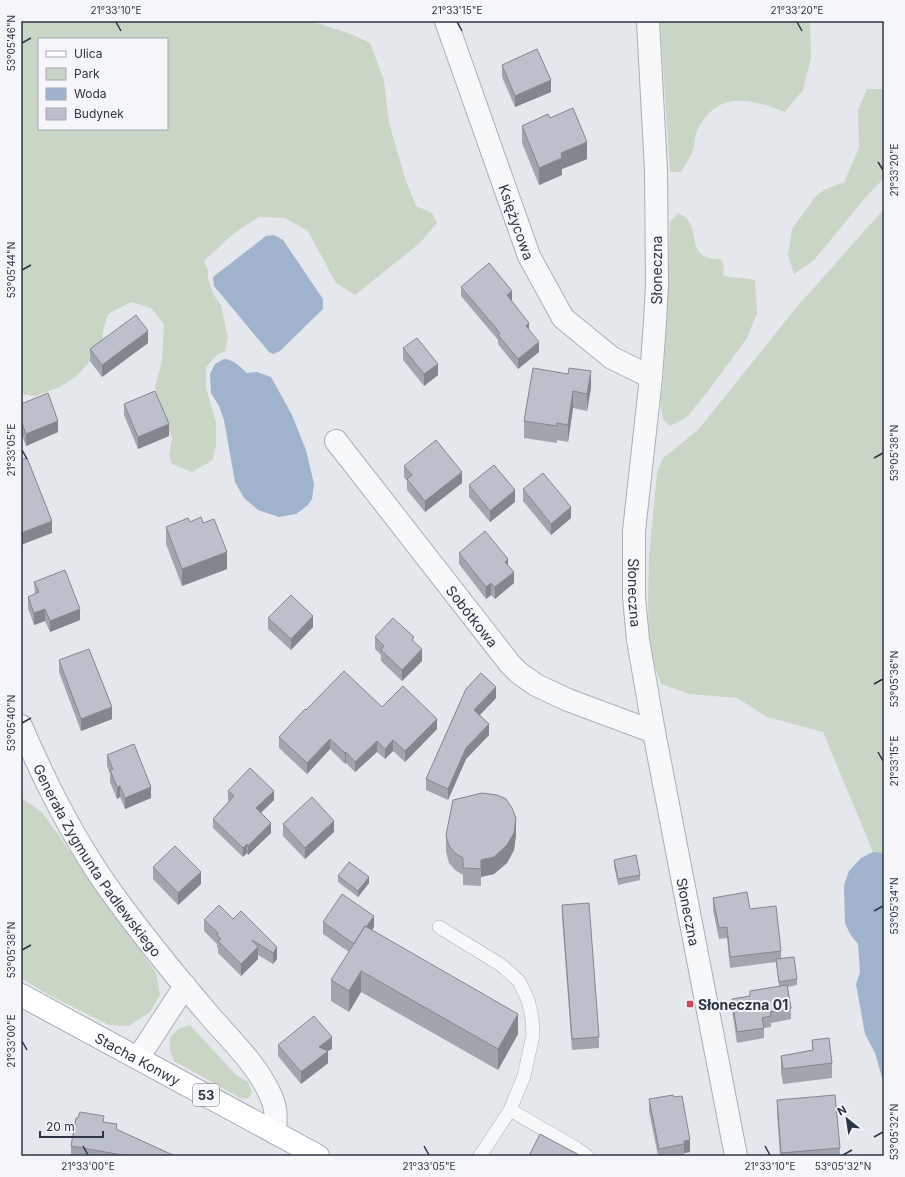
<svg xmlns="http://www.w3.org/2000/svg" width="905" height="1177" font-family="Inter,sans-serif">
<rect width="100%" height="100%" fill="#e4e7ec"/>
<path fill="#c9d6c5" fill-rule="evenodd" d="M21,21H311L351,34L370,43L384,80L389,123L406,181L416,206L432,213L437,223L420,243L355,295L336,283L308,231L285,218L259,217L233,234L204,261L208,270V278L213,294L221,305L228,338L225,351L218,354L206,367V387L216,423V445L213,460L192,472L172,464L169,455L172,438L164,418L155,387L162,361L164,324L151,308L131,302L108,314L103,331L102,347L77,376L60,387L35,396L21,394ZM39,39H167V129H39Z
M660,21H810L811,58L803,90L785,112C752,99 719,90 699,127C694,134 695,145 692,153C689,160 684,166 681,172H670Z
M867,89H884V178L866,197L814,260L794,274L788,255L792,229L816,196L824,190L844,182L859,148L858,110Z
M884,209V853L873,852L823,732L767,717L737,698L689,694L661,684L652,660L649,639L648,602L649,558L657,473L663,458L698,430L795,309Z
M678,213C680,214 684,216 686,218C701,233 685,260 721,259L724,266L723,275C734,279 744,277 755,280L757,313L747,338L709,390L687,417L670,426L663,419L660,401L663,385L667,319L670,222Z
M21,798L42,812L156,973L160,995L150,1012L129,1026L109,1025L47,994L21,978Z
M190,1025L236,1075L248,1082L252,1092L249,1098L242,1099L174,1061L170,1050V1038L178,1029Z"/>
<path fill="#9fb4cc" d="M274,235L283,240L323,299V309L280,351L273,354L269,352L214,286L213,277L266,236Z
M224,359C235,360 239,366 247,373L257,372L271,377L292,415L306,450L314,484L312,499L308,505L296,514L279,517L258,510L244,498L235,482L224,420L219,406L211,393L210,374L215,364Z
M873,852L884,853V1085L875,1053L865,1034L856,984L860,972L858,944L850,934L845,923L844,885L849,871L861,858Z"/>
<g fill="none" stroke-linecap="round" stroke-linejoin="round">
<g stroke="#a9aeb7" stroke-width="14">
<path id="service" d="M439,927L501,965L519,981L528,1000L532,1018L533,1035L524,1076L510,1110L480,1156
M510,1110L576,1148L587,1156"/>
</g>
<g stroke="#a9aeb7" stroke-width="24">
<g id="minor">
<path id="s1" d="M446,21L529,256L563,318L612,358L651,377"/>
<path id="s2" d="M336,441L510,664L519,673L536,685L568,700L654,732"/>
</g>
</g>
<g stroke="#a9aeb7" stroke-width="24">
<g id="tertiary">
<path id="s3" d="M648,21L656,171L657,284L655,322L651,377L634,531V597L638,640L654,732L736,1156"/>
<path id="s4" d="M21,726C45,782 72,836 107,886C139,931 174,974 210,1016C230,1039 256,1064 269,1092C277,1107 276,1117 275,1133"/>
<path d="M138,1058L185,986"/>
</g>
</g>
<g stroke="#a3abb8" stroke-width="24">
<g id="primary">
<path id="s5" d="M21,995L318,1156"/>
</g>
</g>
<use href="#service" stroke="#f7f8fa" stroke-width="13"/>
<use href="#minor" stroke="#f7f8fa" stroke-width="22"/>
<use href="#tertiary" stroke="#f7f8fa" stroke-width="22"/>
<use href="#primary" stroke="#fff" stroke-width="22"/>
</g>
<path fill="#a1a5ae" d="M502,65L551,92L515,107L502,77Z
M550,118L587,159L562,169V175L539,185L522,143V126Z
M461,287L512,300H511L529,330L539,352L518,369L498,344V340L461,296Z
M148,343L102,377L90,361V349Z
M403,348L438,375L424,386L403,360Z
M568,374L591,388L587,411L573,408L568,442L557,440V443L524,438V421Z
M21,404L58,432L26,446L21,432Z
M124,404L169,436L138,449L124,415Z
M404,466L462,483L425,512L407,490V481L404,477Z
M469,485L515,502L490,522L469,497Z
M523,489L571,518L551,535L523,501Z
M190,522L203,523L227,569L182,586L166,544V527Z
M459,553L508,566L514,583L495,599L491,595L486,599L459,564Z
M34,582L80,620L50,632L45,621L34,625L28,608V597L35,594Z
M268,618L313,627L291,650L268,629Z
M375,637L414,642L422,661L402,681L381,661V655L375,649Z
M59,660L112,719L81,731L59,672Z
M466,689L496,698L480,715L489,735L466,759L448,800L426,790V779Z
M382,707L437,729L405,762L393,751L385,759L377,752L355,772L346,763L345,764L330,749L307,774L279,748V737L306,710Z
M107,755L151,798L125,809L120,797L117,799L110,782V774L107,766Z
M228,791L274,800L261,813L271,833L248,855L247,853L243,857L213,828V819L229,801L228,800Z
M283,824L334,832L305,859L283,836Z
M446,835H516L514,850L507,863L494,874L481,877V886L463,885V875L455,870L449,863L446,852Z
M614,860L640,875V880L618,885L614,866Z
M153,867L201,884L178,905L153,879Z
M338,876L369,883L358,897L338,882Z
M713,898L750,909L781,951V959L797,979V985L788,987L791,1008V1019L771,1023V1027L764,1028V1038L737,1043L732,1010V999L750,996V991L779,986L776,962L730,968L727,938L719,939L713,910Z
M562,905L599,1037V1048L572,1050L562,917Z
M241,911L277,959L273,964L258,955V959L241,976L218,953V948L217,947V944L204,931V920L233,919Z
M323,922L374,927L372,930L518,1034L498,1070L361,992L349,1012L331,1001V980L349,952L323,934Z
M812,1040L832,1063V1078L783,1084L781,1072V1056L812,1050Z
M278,1045L332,1049L328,1051V1063L301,1084L278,1056Z
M649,1099L690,1152L684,1153V1156H658L649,1111Z
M777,1100L840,1148V1156H780L777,1114Z
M104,1122L117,1130L175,1156H71V1146Z"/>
<path fill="#83868d" d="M551,80V92L515,107V96Z
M587,142V159L562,169V175L539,185V168L561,153Z
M512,291V300L507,304V295Z
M529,323V333L526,326Z
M148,331V343L102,377V365Z
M539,342V352L518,369V359Z
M438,364V375L424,386V374Z
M591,371V388L587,411V394Z
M573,391V408L568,442V425Z
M58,421V432L26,446V434Z
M169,424V436L138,449V437Z
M462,472V483L425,512V501Z
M515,490V502L490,522V511Z
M571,507V518L551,535V524Z
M52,521V533L21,545V533Z
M227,552V569L182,586V569Z
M508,559V571L505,562Z
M514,572V583L495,599V587Z
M491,583V595L486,599V587Z
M45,609V621L34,625V613Z
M80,609V620L50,632V621Z
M313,616V627L291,650V639Z
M422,649V661L402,681V670Z
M496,687V698L474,721V710Z
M112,707V719L81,731V719Z
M437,719V729L405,762V751Z
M489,724V735L466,759L448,800V789L466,748Z
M330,739V749L307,774V763Z
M393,740V751L385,759V749Z
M377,741V752L355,772V762Z
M346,752V763L345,764V753Z
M120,786V797L117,799V787Z
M151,787V798L125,809V798Z
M274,791V800L256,817V808Z
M516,818V835L514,850L507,863L494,874L481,877V886V860Z
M334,821V832L305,859V848Z
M271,823V833L248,855V846Z
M247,844V853L243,857V848Z
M201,872V884L178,905V893Z
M369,877V883L358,897V891Z
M374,916V927L354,955V944Z
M258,947V959L241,976V964Z
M277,947V959L273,964V953Z
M361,971V992L349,1012V991Z
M518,1014V1034L498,1070V1049Z
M332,1037V1049L328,1051V1063L301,1084V1072L319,1047Z
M690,1140V1152L684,1153V1141Z"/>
<path fill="#bbc0ca" stroke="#83868d" d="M537,49L551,80L515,96L502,65Z
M573,108L587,142L561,153L562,158L539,168L522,126L548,114L550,118Z
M489,263L512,291L507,295L529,323L526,326L539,342L518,359L498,335L500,333L461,287Z
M136,315L148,331L102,365L90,349Z
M417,338L438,364L424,374L403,348Z
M533,368L568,374L569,368L591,371L587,394L573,391L568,425L557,423V426L524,421Z
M155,391L169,424L138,437L124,404Z
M48,393L58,421L26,434L21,421V404Z
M436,440L462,472L425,501L407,479L412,475L404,466Z
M27,458L52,521L21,533V460Z
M494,465L515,490L490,511L469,485Z
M543,473L571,507L551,524L523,489Z
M201,517L203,523L214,519L227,552L182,569L166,527L188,518L190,522Z
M485,531L508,559L505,562L514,572L495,587L491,583L486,587L459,553Z
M65,570L80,609L50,621L45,609L34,613L28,597L39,592L34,582Z
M291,595L313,616L291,639L268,618Z
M393,618L414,637L412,640L422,649L402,670L381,650L384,646L375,637Z
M89,649L112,707L81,719L59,660Z
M344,671L382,707L403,686L437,719L405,751L393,740L385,749L377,741L355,762L346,752L345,753L330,739L307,763L279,737L305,709L306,710Z
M481,673L496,687L474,710L489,724L466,748L448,789L426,779L466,689Z
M134,744L151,787L125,798L120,786L117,787L110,770L113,769L107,755Z
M250,768L274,791L256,808L271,823L248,846L247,844L243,848L213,819L234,796L228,791Z
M482,793L497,795L506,799L512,808L516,818L514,833L507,845L494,857L481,860V869L463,868V858L455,853L449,846L446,835L453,800Z
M312,797L334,821L305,848L283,824Z
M175,846L201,872L178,893L153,867Z
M636,855L640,875L618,879L614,860Z
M349,862L369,877L358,891L338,876Z
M747,892L750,909L776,906L781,951L730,957L727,927L719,928L713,898Z
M342,894L374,916L366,927L365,926L354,944L323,922Z
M589,903L599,1037L572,1039L562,905Z
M219,905L233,919L241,911L277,947L273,953L252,940L258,947L241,964L218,941L221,939L217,935L218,933L204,920Z
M365,926L518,1014L498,1049L361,971L349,991L331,980Z
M794,957L797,979L779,982L776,959Z
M787,985L791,1008L770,1012L771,1016L762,1018L764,1028L737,1032L732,999L750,996V991Z
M314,1016L332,1037L319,1047L328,1051L301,1072L278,1045Z
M829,1038L832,1063L783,1069L781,1056L813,1050L812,1040Z
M673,1095L674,1097L682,1096L690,1140L684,1141V1144L659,1149L649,1099Z
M835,1095L840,1148L781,1153L777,1100Z
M80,1112L104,1116L103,1122L117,1124L116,1129L175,1156H128L71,1146L76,1118H78Z
M540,1134L581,1156H529Z"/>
<path fill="none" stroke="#2b3445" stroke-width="1.5" d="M116,22L121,31M457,22L462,31M797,22L802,31M22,43L31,38M878,162L883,170M22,270L31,265M22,450L27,459M874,458L883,453M874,684L883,679M22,723L31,718M878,752L883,761M874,911L883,906M22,950L31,945M22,1041L27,1050M874,1137L883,1132M83,1146L88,1155M424,1146L429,1155M765,1146L770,1155M843,1155L852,1150"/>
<rect fill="#d1495b" stroke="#f4f6f9" stroke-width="1.5" x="686" y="1000" width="8" height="8" rx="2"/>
<g text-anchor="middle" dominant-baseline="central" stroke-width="4" stroke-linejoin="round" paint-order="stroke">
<rect fill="#f4f6f9" stroke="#676e7b" stroke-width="1" x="193" y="1084" width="26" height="22" rx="3"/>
<g font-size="13" font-weight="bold" fill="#2b3445">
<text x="206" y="1095">53</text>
</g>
<g font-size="14" fill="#2b3445" stroke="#f4f6f9">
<text stroke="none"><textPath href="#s1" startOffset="213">Księżycowa</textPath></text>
<text transform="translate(656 270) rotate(-90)">Słoneczna</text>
<text stroke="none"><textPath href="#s3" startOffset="573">Słoneczna</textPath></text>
<text stroke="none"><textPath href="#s2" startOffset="222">Sobótkowa</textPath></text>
<text stroke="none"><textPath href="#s4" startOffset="155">Generała Zygmunta Padlewskiego</textPath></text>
<text stroke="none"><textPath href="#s3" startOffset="897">Słoneczna</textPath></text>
<text stroke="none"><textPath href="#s5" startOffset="133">Stacha Konwy</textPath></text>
</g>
<g font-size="14" font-weight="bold" fill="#2b3445" stroke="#f4f6f9" text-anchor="start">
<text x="698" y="1004">Słoneczna 01</text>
</g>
</g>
<rect width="905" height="1177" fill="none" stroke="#f4f6f9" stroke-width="44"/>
<rect x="38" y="38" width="130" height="92" fill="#f4f6f9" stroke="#a4a8b1"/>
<rect x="46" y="51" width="20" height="6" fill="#ffffff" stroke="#a4a8b1"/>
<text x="74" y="58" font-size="12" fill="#2b3445">Ulica</text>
<rect x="46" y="68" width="20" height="12" fill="#c9d6c5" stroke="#a4a8b1"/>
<text x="74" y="78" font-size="12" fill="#2b3445">Park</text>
<rect x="46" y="88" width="20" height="12" fill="#9fb4cc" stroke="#a4a8b1"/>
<text x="74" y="98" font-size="12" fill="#2b3445">Woda</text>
<rect x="46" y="108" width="20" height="12" fill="#bbc0ca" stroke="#a4a8b1"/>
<text x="74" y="118" font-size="12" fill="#2b3445">Budynek</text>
<g transform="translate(847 1119) rotate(330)" stroke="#f4f6f9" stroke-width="3" paint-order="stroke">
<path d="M0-3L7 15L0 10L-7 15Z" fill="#2b3445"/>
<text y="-6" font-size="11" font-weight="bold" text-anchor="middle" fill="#2b3445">N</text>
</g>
<path d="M40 1131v6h63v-6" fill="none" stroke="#2b3445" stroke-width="2"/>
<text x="46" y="1131" font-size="12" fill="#2b3445" stroke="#f4f6f9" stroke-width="3" paint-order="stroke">20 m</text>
<rect x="22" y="22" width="861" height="1133" fill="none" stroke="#2b3445" stroke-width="1.5"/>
<g font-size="10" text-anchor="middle" fill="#2b3445">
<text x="116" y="14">21°33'10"E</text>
<text x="457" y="14">21°33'15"E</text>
<text x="797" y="14">21°33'20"E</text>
<text transform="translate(11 43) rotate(-90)" y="4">53°05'46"N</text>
<text transform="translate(894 170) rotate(-90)" y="4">21°33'20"E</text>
<text transform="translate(11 270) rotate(-90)" y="4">53°05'44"N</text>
<text transform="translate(11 450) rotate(-90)" y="4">21°33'05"E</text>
<text transform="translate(894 453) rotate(-90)" y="4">53°05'38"N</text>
<text transform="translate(894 679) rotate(-90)" y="4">53°05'36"N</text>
<text transform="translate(11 723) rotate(-90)" y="4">53°05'40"N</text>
<text transform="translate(894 761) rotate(-90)" y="4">21°33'15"E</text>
<text transform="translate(894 906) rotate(-90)" y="4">53°05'34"N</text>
<text transform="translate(11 950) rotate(-90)" y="4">53°05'38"N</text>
<text transform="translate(11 1041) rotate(-90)" y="4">21°33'00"E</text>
<text transform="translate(894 1132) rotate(-90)" y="4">53°05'32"N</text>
<text x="88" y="1170">21°33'00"E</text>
<text x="429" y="1170">21°33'05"E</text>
<text x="770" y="1170">21°33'10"E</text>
<text x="843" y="1170">53°05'32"N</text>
</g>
</svg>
